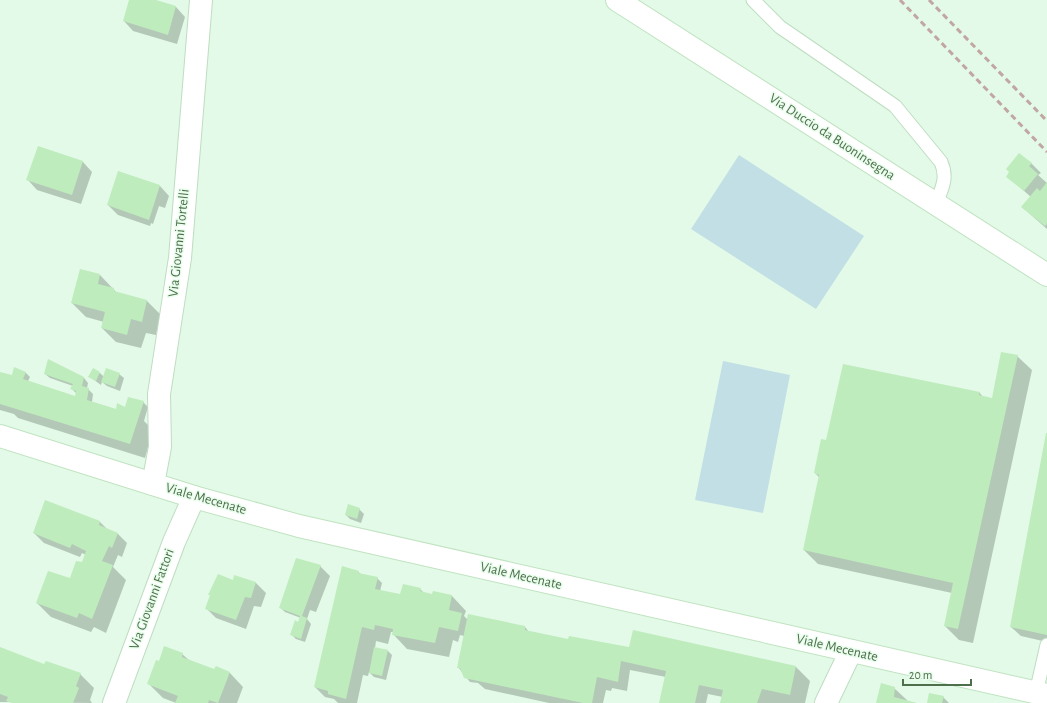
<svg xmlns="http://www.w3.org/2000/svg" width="1047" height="703" font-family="'Alegreya Sans',sans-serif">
<rect width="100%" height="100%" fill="#e2fae7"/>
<path fill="#c2dfe5" d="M739,155L864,236L816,309L691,229Z
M723,361L790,375L763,513L695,500Z"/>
<path fill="#0003" d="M130,0H153L176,7L185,17L177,44L133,31L124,21Z
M39,147L83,162L92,172L81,204L37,190L28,180Z
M1031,163L1041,173L1038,175L1047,183V229L1022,207L1031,197L1007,176Z
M160,186L169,196L165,208L159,206L153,224L151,223L150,226L118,215L108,205Z
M100,275L118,294L147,301L161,315L156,335L146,333L141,348L116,342L102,328L104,322L86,317L72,303Z
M1017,356L1032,370L973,643L959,640L945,626L952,593L818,564L804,550L820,478L815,473L827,441L979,392L983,397L993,399Z
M25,372L30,377L28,381L76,397V393L71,388L73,386L50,378L45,374L84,378L88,383L87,388L93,394L92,402L121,411L143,402L148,407L144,421L153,430L145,458L18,418L14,414L0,410V373L11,376Z
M100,373L104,377L119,374L124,378L120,391L107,386L102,382L101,385L90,377Z
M1047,435V642L1021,636L1011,627Z
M46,502L100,522L108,530L118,534L127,543L122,557L118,555L113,567L126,580L106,633L94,627L91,632L51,617L37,603L70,580L82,564L86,555L82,553L80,557L44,543L34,533Z
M359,509L364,514L361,523L350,519L346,515Z
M320,566L330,576L316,612L310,610L307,619L311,624L305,642L296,639L291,634L301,618L285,612L280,607Z
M358,572L361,574L377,578L382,583L380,591L400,595L420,589L424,593L433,595L452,596L466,611L464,616L468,620L525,627L529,632L569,641L796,667L810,681L805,703H721L723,697L708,694L706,703H660L666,677L630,670L627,691L612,688L611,691L606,690L603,703H549L485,689L478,683L470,682L458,667L464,636L460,635L458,642L453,640L449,657L407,649L393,634L394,632H391L388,644L376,641L375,648L387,650L392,655L386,680L374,677L369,672L368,676L363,675L357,703H338L334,699L325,697L315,687Z
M235,576L256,583L266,593L261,607L254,606L246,629L216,618L206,608L211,596L209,594L233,581Z
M0,649L45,666L80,674L94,688L90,700L92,703L0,702Z
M182,654L189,660L214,671L229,672L243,687L237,703H176L163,698L148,683L160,662Z
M894,688L908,701L915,703H877Z
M943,697L949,703H928Z"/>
<path fill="#beecbc" d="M129,0H156L176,6L168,35L123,21Z
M38,146L83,161L72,195L26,180Z
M1019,153L1032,163L1029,166L1038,174L1024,191L1006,177L1009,172L1006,169Z
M118,171L160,185L149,220L107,205Z
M1047,182V224L1045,226L1021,207L1037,188L1040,191Z
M80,269L100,274L98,284L114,288V291L147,300L142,322L131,319L127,335L101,328L105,312L71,303Z
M1001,352L1018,355L958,629L944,626L953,583L803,550L819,475L814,473L821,439L826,440L843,364L980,392L979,395L992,398Z
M48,359L84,377L82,386L89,388L87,400L116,409L117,403L125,407L128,397L144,401L130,444L0,404V372L12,375L14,367L26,372L23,379L75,396L76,391L70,389L73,384L44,374Z
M93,368L100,372L96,381L88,377Z
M106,368L120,373L115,387L101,382Z
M1046,433H1047V635L1010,627Z
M45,500L100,521L99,525L118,533L112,548L109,546L102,561L113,565L92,619L79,613L77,618L36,603L48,571L70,578L76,561L82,562L86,551L72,544L70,548L33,533Z
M348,504L360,508L357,519L345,515Z
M296,558L321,565L302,616L307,618L301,639L290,635L295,620L298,622L300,616L279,608Z
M342,566L359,571L358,573L378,577L375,589L400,594L403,584L421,588L420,591L432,594L433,591L452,595L449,610L462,613L458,631L439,627L435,643L392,635L393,629L375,625L374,630L362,627L346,699L328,694V691L314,687Z
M218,574L233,580L234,575L256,582L251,598L245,597L236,620L205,609L210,595H208Z
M468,614L525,626V630L568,639L569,636L629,647L633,630L796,666L790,695L762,689L757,703H720L723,690L699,685L695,703H659L666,671L621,661L618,682L597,677L592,703H583L464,678L460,668H457Z
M164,646L183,653L182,657L214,669L216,666L230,672L218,703L209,700L208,703H175L178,696L147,684L156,660L159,661Z
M0,647L44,664L46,661L81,673L76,686L79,688L73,703H12L6,701L8,697L0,694Z
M374,647L388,650L382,676L369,673Z
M881,683L895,687L894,697L917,703H876Z
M929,693L944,696L942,703H927Z"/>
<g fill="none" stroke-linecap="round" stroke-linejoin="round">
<g stroke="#bfddc1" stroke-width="15">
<path id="service" d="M753,0L780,27L895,106L941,162C948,178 942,188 936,204
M1036,693L1047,645"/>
</g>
<g stroke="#bfddc1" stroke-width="24">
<path id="minor" d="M153,484L160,447L159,394L180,258L201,0
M114,703L174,542L194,497
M826,703L851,651"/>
</g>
<g stroke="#c0e3c1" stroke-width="24">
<path id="secondary" d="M617,0L1047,275
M0,436L194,497L299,526L1047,695"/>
</g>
<use href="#service" stroke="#fff" stroke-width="13"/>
<use href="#minor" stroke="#fff" stroke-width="22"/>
<use href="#secondary" stroke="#fff" stroke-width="22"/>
<path stroke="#c1a6a3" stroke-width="3" stroke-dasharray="6 4" stroke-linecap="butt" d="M900,0L1047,152
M929,0L1047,121"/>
</g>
<g text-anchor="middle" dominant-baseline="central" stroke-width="3" stroke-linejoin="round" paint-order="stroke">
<g font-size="14" fill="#4e6f4b" stroke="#e8fdec">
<text transform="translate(832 137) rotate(33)">Via Duccio da Buoninsegna</text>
<text transform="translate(179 243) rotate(-84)">Via Giovanni Tortelli</text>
<text transform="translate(206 499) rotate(16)">Viale Mecenate</text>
<text transform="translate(521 576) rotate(13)">Viale Mecenate</text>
<text transform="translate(152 599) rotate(-70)">Via Giovanni Fattori</text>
<text transform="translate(837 648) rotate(13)">Viale Mecenate</text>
</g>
</g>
<path d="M903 679v6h68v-6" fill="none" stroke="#4e6f4b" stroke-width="2"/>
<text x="909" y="679" font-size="12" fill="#4e6f4b" stroke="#e8fdec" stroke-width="3" paint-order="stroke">20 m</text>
</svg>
